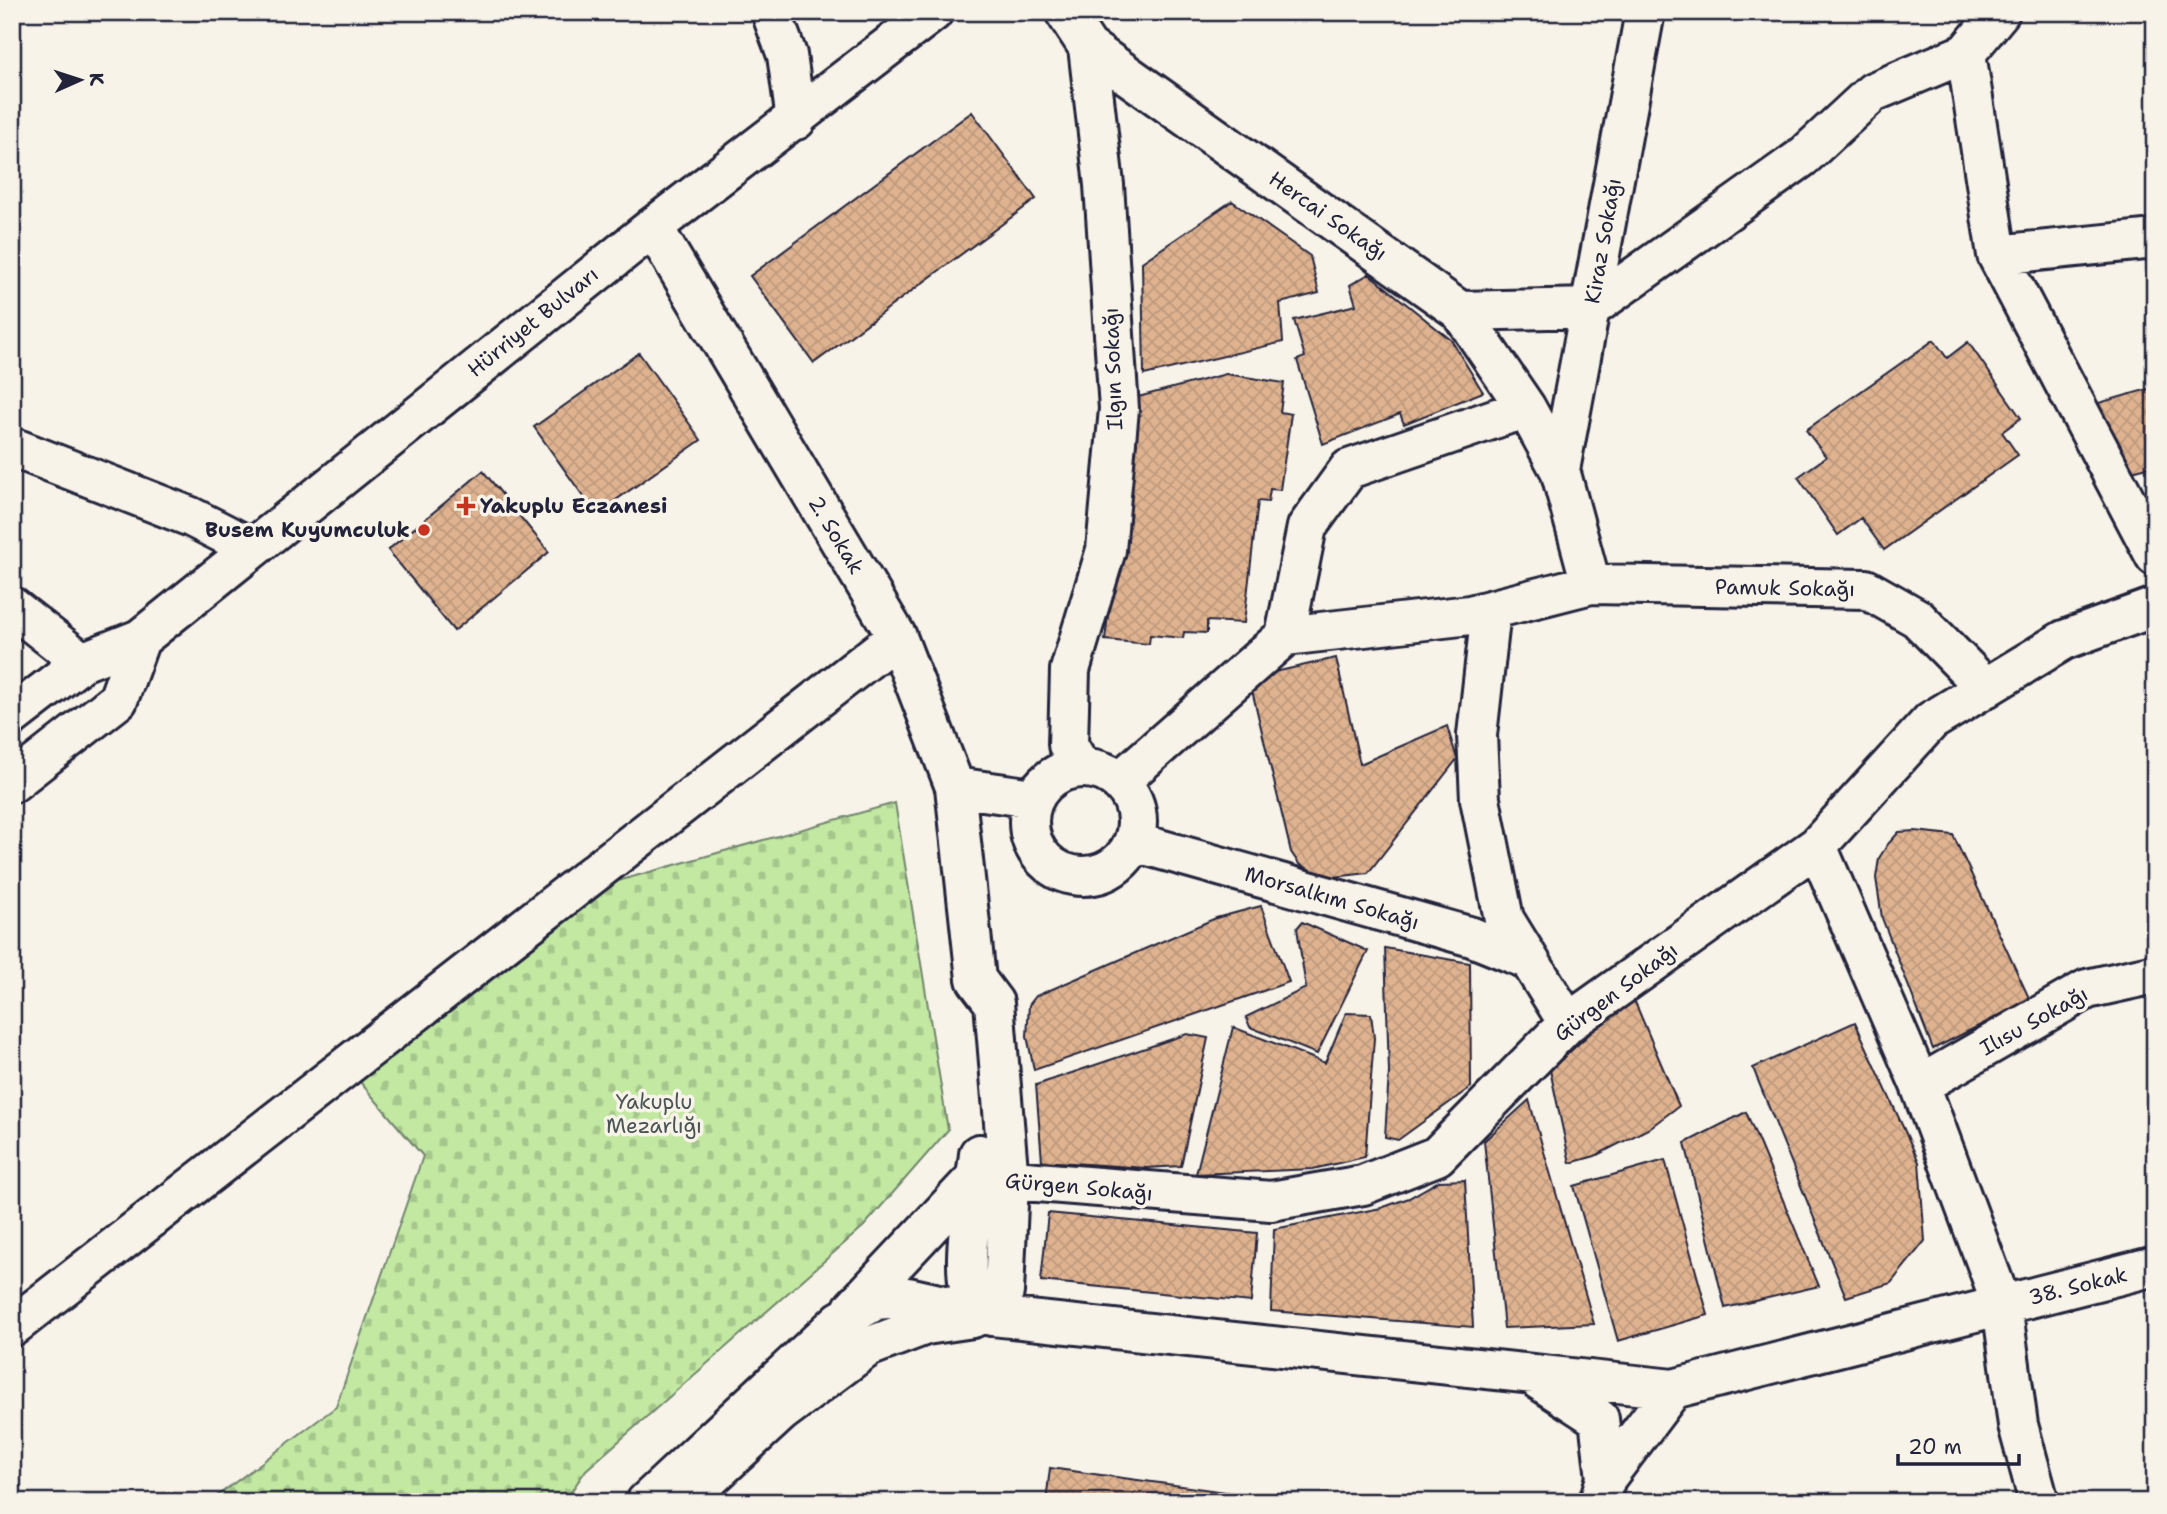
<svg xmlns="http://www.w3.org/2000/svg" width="2167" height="1514" font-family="'Shantell Sans',sans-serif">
<defs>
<pattern id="cemetery-stones" width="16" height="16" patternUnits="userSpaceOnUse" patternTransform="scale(1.75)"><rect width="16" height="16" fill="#c2e8a2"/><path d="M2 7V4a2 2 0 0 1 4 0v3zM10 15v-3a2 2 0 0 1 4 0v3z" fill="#a6c78c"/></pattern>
<pattern id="building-cross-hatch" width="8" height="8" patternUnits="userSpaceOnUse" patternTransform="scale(1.75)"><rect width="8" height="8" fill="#dfb390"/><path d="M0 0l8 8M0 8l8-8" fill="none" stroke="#bf9a7d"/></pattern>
</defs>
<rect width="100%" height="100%" fill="#f7f3e8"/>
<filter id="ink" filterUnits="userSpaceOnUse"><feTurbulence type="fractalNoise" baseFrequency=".0143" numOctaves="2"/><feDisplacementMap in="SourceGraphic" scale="14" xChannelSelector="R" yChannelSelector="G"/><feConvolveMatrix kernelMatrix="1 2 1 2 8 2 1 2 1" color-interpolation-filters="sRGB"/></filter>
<g filter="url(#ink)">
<path fill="url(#cemetery-stones)" stroke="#72856e" stroke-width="2" d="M895,803L948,1130L864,1226L586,1470L564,1502H209L336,1407L423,1156L355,1076L568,895Z"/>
<path fill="url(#building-cross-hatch)" stroke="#22223b" stroke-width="2" d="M972,112L1036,199L814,363L750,276Z
M1232,201L1310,256L1319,293L1280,303L1283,342L1144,375L1142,262Z
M1369,274L1451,340L1483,392L1404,424L1400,414L1323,444L1297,360L1305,357L1294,320L1356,305L1350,285Z
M1934,340L1947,358L1968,342L2021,418L2002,432L2018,455L1884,550L1861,518L1838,535L1798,477L1826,457L1806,430Z
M639,353L701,440L596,514L534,427Z
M1226,374L1284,383L1280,412L1291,414L1280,490L1270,489L1268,502L1258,501L1244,623L1207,621V633L1184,632L1183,638L1150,635L1149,644L1105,640L1134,398Z
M2155,387V465L2132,471L2095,404Z
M483,471L549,552L454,631L388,550Z
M1336,658L1360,764L1447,726L1457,759L1368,873L1334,877L1318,874L1299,864L1291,852L1249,678Z
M1915,831L1953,835L2030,1000L1933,1049L1882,918L1876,878L1879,858L1888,844L1899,832Z
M1261,906L1289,982L1034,1070L1027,1036L1029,1005L1036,996L1216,918Z
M1302,922L1368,951L1317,1054L1250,1027L1246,1017L1306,988L1297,928Z
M1385,948L1470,963L1471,1087L1398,1140L1385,1137L1389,1072Z
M1632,995L1679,1106L1648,1129L1595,1156L1570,1163L1550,1070Z
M1346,1013L1371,1014L1374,1038L1365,1157L1313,1169L1196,1174L1233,1027L1325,1063Z
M1855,1022L1919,1162L1925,1241L1891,1283L1846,1297L1753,1068Z
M1187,1034L1208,1038L1181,1166L1146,1168L1042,1161L1036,1085Z
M1529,1100L1594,1324L1504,1328L1484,1141Z
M1746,1112L1819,1286L1725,1308L1685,1143Z
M1665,1160L1708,1315L1618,1341L1574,1186Z
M1465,1180L1473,1327L1271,1311L1274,1229L1381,1208L1409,1198L1439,1181Z
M1048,1213L1257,1233L1251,1302L1041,1281Z
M1050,1468L1299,1502H1046Z"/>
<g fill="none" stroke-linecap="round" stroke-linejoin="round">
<g stroke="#22223b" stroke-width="44">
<path id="minor" d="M771,12L787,55L796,120
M1065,12L1088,47L1104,185L1119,409L1106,550L1070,670L1068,745L1081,767
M1088,47L1460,311L1591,308
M1966,53L1997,255L2155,556
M653,227L897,637L955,787L976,979L994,1003L1009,1182L1004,1292L992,1316
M1997,255L2155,239
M1591,308L1803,157L1873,92L1966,53L2000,12
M1460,311L1526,408L1560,470L1591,584L1866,589L1917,618L1986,688
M12,447L191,517L252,548
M1560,470L1645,12
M12,607L82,662
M1491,611L1477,735L1480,799L1504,919L1568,1023
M1285,636L1470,615L1591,584
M1029 822a54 54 0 1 1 108 0a54 54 0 1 1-108 0Z
M1120,781L1285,636L1307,527L1349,469L1526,408
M955,787L1033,798
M1134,842L1472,937L1529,960
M1817,846L1920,1085L2002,1305L2018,1425L2039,1502
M1920,1085L2087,989L2155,974
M979,1154C976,1185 956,1279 975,1302C979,1307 987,1312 992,1316
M976,1177L1271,1201L1363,1185L1437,1156L1568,1023L1817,846L1931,721L2064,640L2155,607
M853,1308L976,1177
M12,1327L897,637
M1539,1380L1599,1419L1606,1478
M646,1502L840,1321L876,1300L908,1297L992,1316L1673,1389
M684,1502L780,1413L868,1347L926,1325L973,1318
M1599,1502L1606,1478L1673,1389L2155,1266"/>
</g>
<g stroke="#22223b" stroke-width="44">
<path id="major" d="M12,716L82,662L140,639L653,227L933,12
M12,783L118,700L140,639"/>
</g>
<use href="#minor" stroke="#f7f3e8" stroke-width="38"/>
<use href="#major" stroke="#f7f3e8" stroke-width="38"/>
</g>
</g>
<g fill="#c8321e" stroke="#f7f3e8" stroke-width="2.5">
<path d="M462.5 495.5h7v7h7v7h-7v7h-7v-7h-7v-7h7z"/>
<circle cx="424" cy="530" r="7"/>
</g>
<g text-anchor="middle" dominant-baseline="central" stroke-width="7" stroke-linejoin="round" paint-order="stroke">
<g font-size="21" fill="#22223b" stroke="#f7f3e8">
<text transform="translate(1328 216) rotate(35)">Hercai Sokağı</text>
<text transform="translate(1603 241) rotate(-80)">Kiraz Sokağı</text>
<text transform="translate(533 322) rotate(-39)">Hürriyet Bulvarı</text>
<text transform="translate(1113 369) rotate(-92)">Ilgın Sokağı</text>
<text transform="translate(836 535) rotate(59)">2. Sokak</text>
<text transform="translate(1785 588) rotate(1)">Pamuk Sokağı</text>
<text transform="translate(1332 898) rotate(16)">Morsalkım Sokağı</text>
<text transform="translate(1616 992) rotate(-37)">Gürgen Sokağı</text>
<text transform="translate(2034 1021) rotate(-29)">Ilısu Sokağı</text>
<text transform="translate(1079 1187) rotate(5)">Gürgen Sokağı</text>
<text transform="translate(2078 1286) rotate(-14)">38. Sokak</text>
</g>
<g font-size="21" font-weight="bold" fill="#22223b" stroke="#f7f3e8" text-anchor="start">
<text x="480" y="506">Yakuplu Eczanesi</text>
<text x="410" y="530" text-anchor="end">Busem Kuyumculuk</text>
</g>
<g font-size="21" fill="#4a5455" stroke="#f7f3e8">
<text x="654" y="1102">Yakuplu<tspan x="654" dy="24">Mezarlığı</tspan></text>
</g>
</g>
<rect width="2167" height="1514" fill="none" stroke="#f7f3e8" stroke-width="42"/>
<rect x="21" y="21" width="2125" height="1472" fill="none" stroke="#22223b" stroke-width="2.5" filter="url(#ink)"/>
<g transform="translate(80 80) rotate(87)" stroke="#f7f3e8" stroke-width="5" paint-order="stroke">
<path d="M0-5L12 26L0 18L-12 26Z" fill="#22223b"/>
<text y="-10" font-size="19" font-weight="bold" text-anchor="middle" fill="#22223b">K</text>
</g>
<path d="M1898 1454v10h121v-10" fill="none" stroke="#22223b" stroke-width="3.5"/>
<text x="1908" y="1454" font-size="21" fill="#22223b" stroke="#f7f3e8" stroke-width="5" paint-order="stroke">20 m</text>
</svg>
